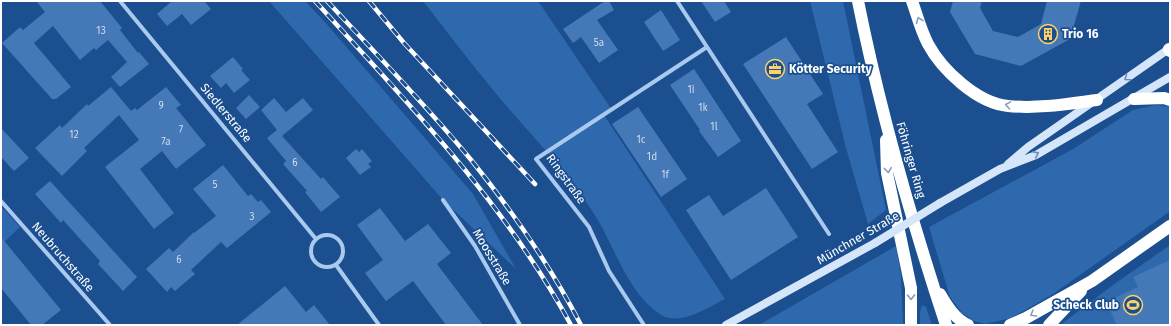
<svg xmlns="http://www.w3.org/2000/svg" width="1171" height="326" font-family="'Fira Sans',sans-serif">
<rect width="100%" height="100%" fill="#1b4f8f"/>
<path fill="#2e69ad" d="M269,1H305L324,21L473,194L516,269L443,200Z
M423,1H538L612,110L604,115L725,299C707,308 681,326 661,315C630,295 616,252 599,222C593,212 586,201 579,192C554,158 525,128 498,96C472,65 448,33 423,1Z
M810,1H843L886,210L868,224L846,148Z
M1156,105L1170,107L1169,212L1053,294L1011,318L985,324L974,321L962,313L950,297L929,227L1073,149L1133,110Z
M1,206L20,227L1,245Z
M1170,245V325H1060L1113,285Z
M896,246L901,276L903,325H759Z
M922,305L926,307L932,325H920V312Z"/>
<path fill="#4478b7" d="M36,1H100L122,28L120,30L138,53L139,52L149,64L120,87L111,77L127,62L108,40L96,50L94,48L80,60L53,26L34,43L71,87L56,99H52L2,43L20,27L23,30L45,12Z
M172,1H204L211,9L191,25L182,14L167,26L157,14Z
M605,1H609L614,10L597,20L618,50L599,63L581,37L573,43L563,29Z
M701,1H724L731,12L715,22Z
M953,1H982L980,8L993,31L1018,37L1041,24L1047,1H1081L1070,39L1021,66L975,54L950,12Z
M661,10L680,40L663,51L644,22Z
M786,37L823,94L807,104L838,152L812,169L743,64Z
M233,57L243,69L241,70L250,80L234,93L226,83L221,88L210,76Z
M694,69L741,141L718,157L699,131L700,130L670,85Z
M111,87L131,111L135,108L137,110L166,87L181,105L176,108L206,145L176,169L162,151L140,169L174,213L154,229L105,167L139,140L119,115L84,148L87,151L62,176L35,148L60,125L62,128L87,104L88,106Z
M249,95L260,107L246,119L236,108Z
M274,98L286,112L303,98L313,110L282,136L321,179L323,177L340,197L321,212L305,192L307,191L283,164L286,161L267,138L277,130L261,110Z
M638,107L687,179L661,197L612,124Z
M1,128L29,158L14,171L1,157Z
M356,149L359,152L362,149L372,161L368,164L371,167L360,175L346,158Z
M223,165L248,196L251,194L258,202L261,200L271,212L227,248L221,242L191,270L195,274L175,291L171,287L167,292L146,269L169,248L173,252L194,232V233L216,216L193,189Z
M50,181L137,277L123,291L98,264L100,261L63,220L61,223L35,194Z
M766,188L798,237L731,280L686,210L709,195L723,216Z
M380,208L405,241L428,224L451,253L437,264L483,325H446L413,281L386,301L365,273L383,260L357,225Z
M1,237L61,310L42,325H31L1,288Z
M1170,260V325H1117L1106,302L1138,287L1133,277Z
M285,286L306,312L314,305L330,325H237Z"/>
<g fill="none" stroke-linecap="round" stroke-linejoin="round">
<path stroke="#a9c9ee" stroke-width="4" d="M120,1L316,239
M677,1L829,234
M443,200L475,246L520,325
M1,201L110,325
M311 251a16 16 0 1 1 32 0a16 16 0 1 1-32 0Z
M336,265L379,325
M644,325L609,271L589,227L536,159L707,47"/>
<path stroke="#d6e6fa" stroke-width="8" d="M1008,164L1028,147L1170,48
M940,203L1000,169L1036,155L1170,77
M726,325L875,243"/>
<path stroke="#fff" stroke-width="12" d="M858,1C880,111 911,219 946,325
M912,1C917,15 921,31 928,44C942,70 977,103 1008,106C1038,109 1067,104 1097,100
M1169,49L1170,51
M1134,99L1164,98L1170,100
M886,140L887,173L911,288V325
M940,294C947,306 955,319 968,325
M1010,325L1026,318L1092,281L1170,226
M1049,325L1081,291"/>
<g stroke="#fff" stroke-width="4.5">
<path id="rail" d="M315,1C409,104 504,202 571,325
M327,1C376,54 426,105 472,161C513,212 551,267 581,325
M369,1L404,43L535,184"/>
</g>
<use href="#rail" stroke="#1b4f8f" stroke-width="3" stroke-dasharray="9" stroke-linecap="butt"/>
<path stroke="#d6e6fa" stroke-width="8" d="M875,243L940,203"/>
</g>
<defs><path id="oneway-chevron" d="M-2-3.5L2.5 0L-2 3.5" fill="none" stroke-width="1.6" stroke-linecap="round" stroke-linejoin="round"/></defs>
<g stroke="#829ec1">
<use href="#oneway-chevron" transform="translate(919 20) rotate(-112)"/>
<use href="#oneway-chevron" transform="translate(1008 105) rotate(-170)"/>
<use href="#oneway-chevron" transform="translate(888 170) rotate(84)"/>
<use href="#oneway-chevron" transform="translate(911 297) rotate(89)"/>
<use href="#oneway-chevron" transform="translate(1033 314) rotate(150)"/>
</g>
<g stroke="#668bba">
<use href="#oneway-chevron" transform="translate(1127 78) rotate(145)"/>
<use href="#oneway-chevron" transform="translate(1036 154) rotate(-26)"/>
</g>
<defs>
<g id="building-ring" transform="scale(1)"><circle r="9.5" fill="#1b4f8f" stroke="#ffd166" stroke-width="1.5"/><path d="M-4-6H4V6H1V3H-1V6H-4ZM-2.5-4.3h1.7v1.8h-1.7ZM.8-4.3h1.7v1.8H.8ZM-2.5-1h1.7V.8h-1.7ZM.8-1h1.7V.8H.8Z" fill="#ffd166"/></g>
<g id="office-ring" transform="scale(1)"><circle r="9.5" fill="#1b4f8f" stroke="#ffd166" stroke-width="1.5"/><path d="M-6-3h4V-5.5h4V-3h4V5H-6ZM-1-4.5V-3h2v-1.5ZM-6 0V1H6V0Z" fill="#ffd166"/></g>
<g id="stadium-ring" transform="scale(1)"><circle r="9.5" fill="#1b4f8f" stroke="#ffd166" stroke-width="1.5"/><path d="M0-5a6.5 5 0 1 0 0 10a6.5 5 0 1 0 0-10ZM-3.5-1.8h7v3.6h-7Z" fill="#ffd166"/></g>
</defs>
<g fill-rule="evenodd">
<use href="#building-ring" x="1048" y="34"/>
<use href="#office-ring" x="775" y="69"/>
<use href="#stadium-ring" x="1133" y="305"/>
</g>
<g text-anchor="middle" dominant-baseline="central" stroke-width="3.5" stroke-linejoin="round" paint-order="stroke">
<g font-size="10" fill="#d0dded">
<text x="101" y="31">13</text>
<text x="599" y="43">5a</text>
<text x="691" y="90">1i</text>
<text x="161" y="106">9</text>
<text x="703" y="108">1k</text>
<text x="714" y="127">1l</text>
<text x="181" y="130">7</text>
<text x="74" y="135">12</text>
<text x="641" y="140">1c</text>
<text x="166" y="142">7a</text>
<text x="652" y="157">1d</text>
<text x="295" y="163">6</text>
<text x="665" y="175">1f</text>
<text x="215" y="185">5</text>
<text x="252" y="217">3</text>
<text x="179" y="260">6</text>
</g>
<g font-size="12" font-weight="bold" fill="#fff" stroke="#1b4f8f" text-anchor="start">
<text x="1062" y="34">Trio 16</text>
<text x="789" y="69">Kötter Security</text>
<text x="1119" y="305" text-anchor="end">Scheck Club</text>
</g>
<g font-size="12" fill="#fff" stroke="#1b4f8f">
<text transform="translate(226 113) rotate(50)">Siedlerstraße</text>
<text transform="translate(911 160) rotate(74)">Föhringer Ring</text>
<text transform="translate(566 179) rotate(54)">Ringstraße</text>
<text transform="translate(858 238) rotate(-30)">Münchner Straße</text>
<text transform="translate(63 257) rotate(49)">Neubruchstraße</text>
<text transform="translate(492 257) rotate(59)">Moosstraße</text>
</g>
</g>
<rect width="1171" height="326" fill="none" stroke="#ffffff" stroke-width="4"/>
</svg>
